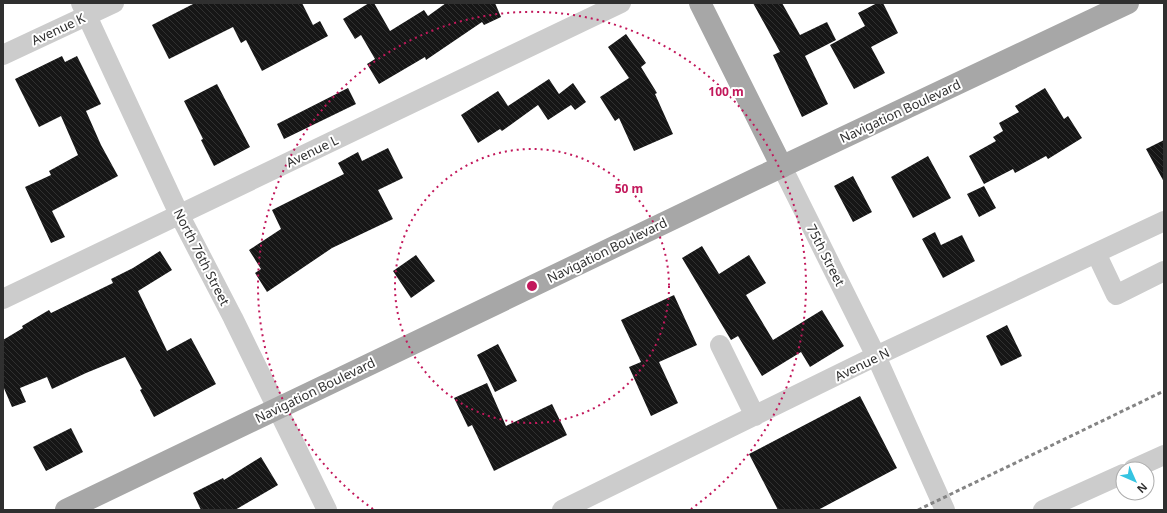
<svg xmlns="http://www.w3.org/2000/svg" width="1167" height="513" font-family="'Noto Sans',sans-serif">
<defs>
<pattern id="building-back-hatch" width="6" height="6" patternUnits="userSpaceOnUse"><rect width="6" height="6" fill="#161616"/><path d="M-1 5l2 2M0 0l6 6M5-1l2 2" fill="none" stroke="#303030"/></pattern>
</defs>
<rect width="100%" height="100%" fill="#fff"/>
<path fill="url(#building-back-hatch)" d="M195,3H302L313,25L320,21L328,36L262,71L246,40L241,43L233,27L169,59L152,25Z
M369,3H374L390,31L424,10L428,16L446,3H495L501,17L484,25L482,22L426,60L425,57L379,84L367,64L375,59L361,35L355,39L343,19Z
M753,3H782L800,35L827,22L836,40L805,56L828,104L802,117L773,55L780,52Z
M877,3H883L898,33L871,47L885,73L854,89L830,45L865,26L858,13Z
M626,34L646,63L641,67L657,93L655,94L673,134L634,151L619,118L615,121L600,97L629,78L608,47Z
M62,56L65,62L77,56L101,104L86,111L101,145L118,176L52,211L65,237L51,243L25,187L51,175L49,171L78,155L61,116L39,127L15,79Z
M549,79L559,94L573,83L586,102L575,110L571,105L548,120L538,105L502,131L500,129L478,143L461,115L498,91L508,106Z
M217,84L250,147L214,166L201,140L203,139L184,101Z
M348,88L356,104L284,139L277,124Z
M1045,88L1064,119L1068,116L1082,138L1048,159L1046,156L1015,173L1013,169L984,184L969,156L996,141L993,137L1003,131L999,123L1019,112L1015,106Z
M1164,140V182L1146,149Z
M388,148L403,178L378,190L393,219L332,248L267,292L255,273L261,269L249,250L281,229L272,210L344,174L338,163L358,152L362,161Z
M928,156L951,198L913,218L891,177Z
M853,176L872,212L853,222L834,186Z
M984,186L996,208L979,217L967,194Z
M935,232L941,245L962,235L975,261L943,278L922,239Z
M702,246L719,274L749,255L766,283L746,295L773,340L822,310L844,346L810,367L801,352L762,376L738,336L731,340L682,258Z
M160,251L172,270L138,291L167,351L191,338L216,384L154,417L140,390L142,389L125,357L86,373L52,389L47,377L20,388L26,402L12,407L3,386V340L23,328L22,326L49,310L51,313L113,283L111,279L133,268Z
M416,255L435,281L411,298L393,271Z
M674,295L697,345L659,362L678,403L651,416L629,367L641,362L621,320Z
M1007,325L1022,356L1001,366L986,336Z
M498,344L517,381L495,392L477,355Z
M487,383L506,426L552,404L567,435L494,471L472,425L468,427L454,398Z
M860,396L897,468L818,510H778L749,454Z
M71,428L83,452L46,471L33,447Z
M261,457L278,485L235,510H201L193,493L223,478L224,480Z"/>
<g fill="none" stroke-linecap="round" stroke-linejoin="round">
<path stroke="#ccc" stroke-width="20" d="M81,3L179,214L233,318L327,510
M3,55L114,3
M782,167L876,356L945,510
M1096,253L1116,295L1164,271
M3,299L621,3
M720,345L755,416
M1133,469L1164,455
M562,510L876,356L1164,221
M1043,510L1123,474"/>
<path stroke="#a7a7a7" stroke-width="22" d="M700,3L782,167
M66,510L762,176L1128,3"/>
<path stroke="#848484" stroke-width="3" stroke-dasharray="4 3" stroke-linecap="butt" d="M918,510L1164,391"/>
</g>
<g fill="none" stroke="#c2185b" stroke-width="2" stroke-dasharray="2 4">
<circle cx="532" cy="286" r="137"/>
<path d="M373 509A274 274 0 1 1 691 509"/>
</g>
<g text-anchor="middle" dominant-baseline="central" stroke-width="4" stroke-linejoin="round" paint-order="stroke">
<g font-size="13" fill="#2f2f2f" stroke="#fff">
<text transform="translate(58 29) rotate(-25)">Avenue K</text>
<text transform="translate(900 111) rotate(-25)">Navigation Boulevard</text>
<text transform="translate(312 151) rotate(-26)">Avenue L</text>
<text transform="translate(607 250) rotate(-26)">Navigation Boulevard</text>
<text transform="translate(826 255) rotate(63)">75th Street</text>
<text transform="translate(202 257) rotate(63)">North 76th Street</text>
<text transform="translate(862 364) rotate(-26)">Avenue N</text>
<text transform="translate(315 390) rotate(-26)">Navigation Boulevard</text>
</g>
</g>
<circle cx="532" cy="286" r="6" fill="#c2185b" stroke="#fff" stroke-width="2"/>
<g font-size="12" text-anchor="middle" font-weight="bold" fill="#c2185b" stroke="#fff" stroke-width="4" stroke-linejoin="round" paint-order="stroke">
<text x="726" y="96">100 m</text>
<text x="629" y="193">50 m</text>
</g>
<rect width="1167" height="513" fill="none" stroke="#2f2f2f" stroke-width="8"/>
<g transform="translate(1135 481) rotate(135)"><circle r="19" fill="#ffffff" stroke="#acacac"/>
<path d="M0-3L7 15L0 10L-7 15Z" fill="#35c4e1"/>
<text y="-6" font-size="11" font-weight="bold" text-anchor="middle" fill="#2f2f2f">N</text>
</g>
</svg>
